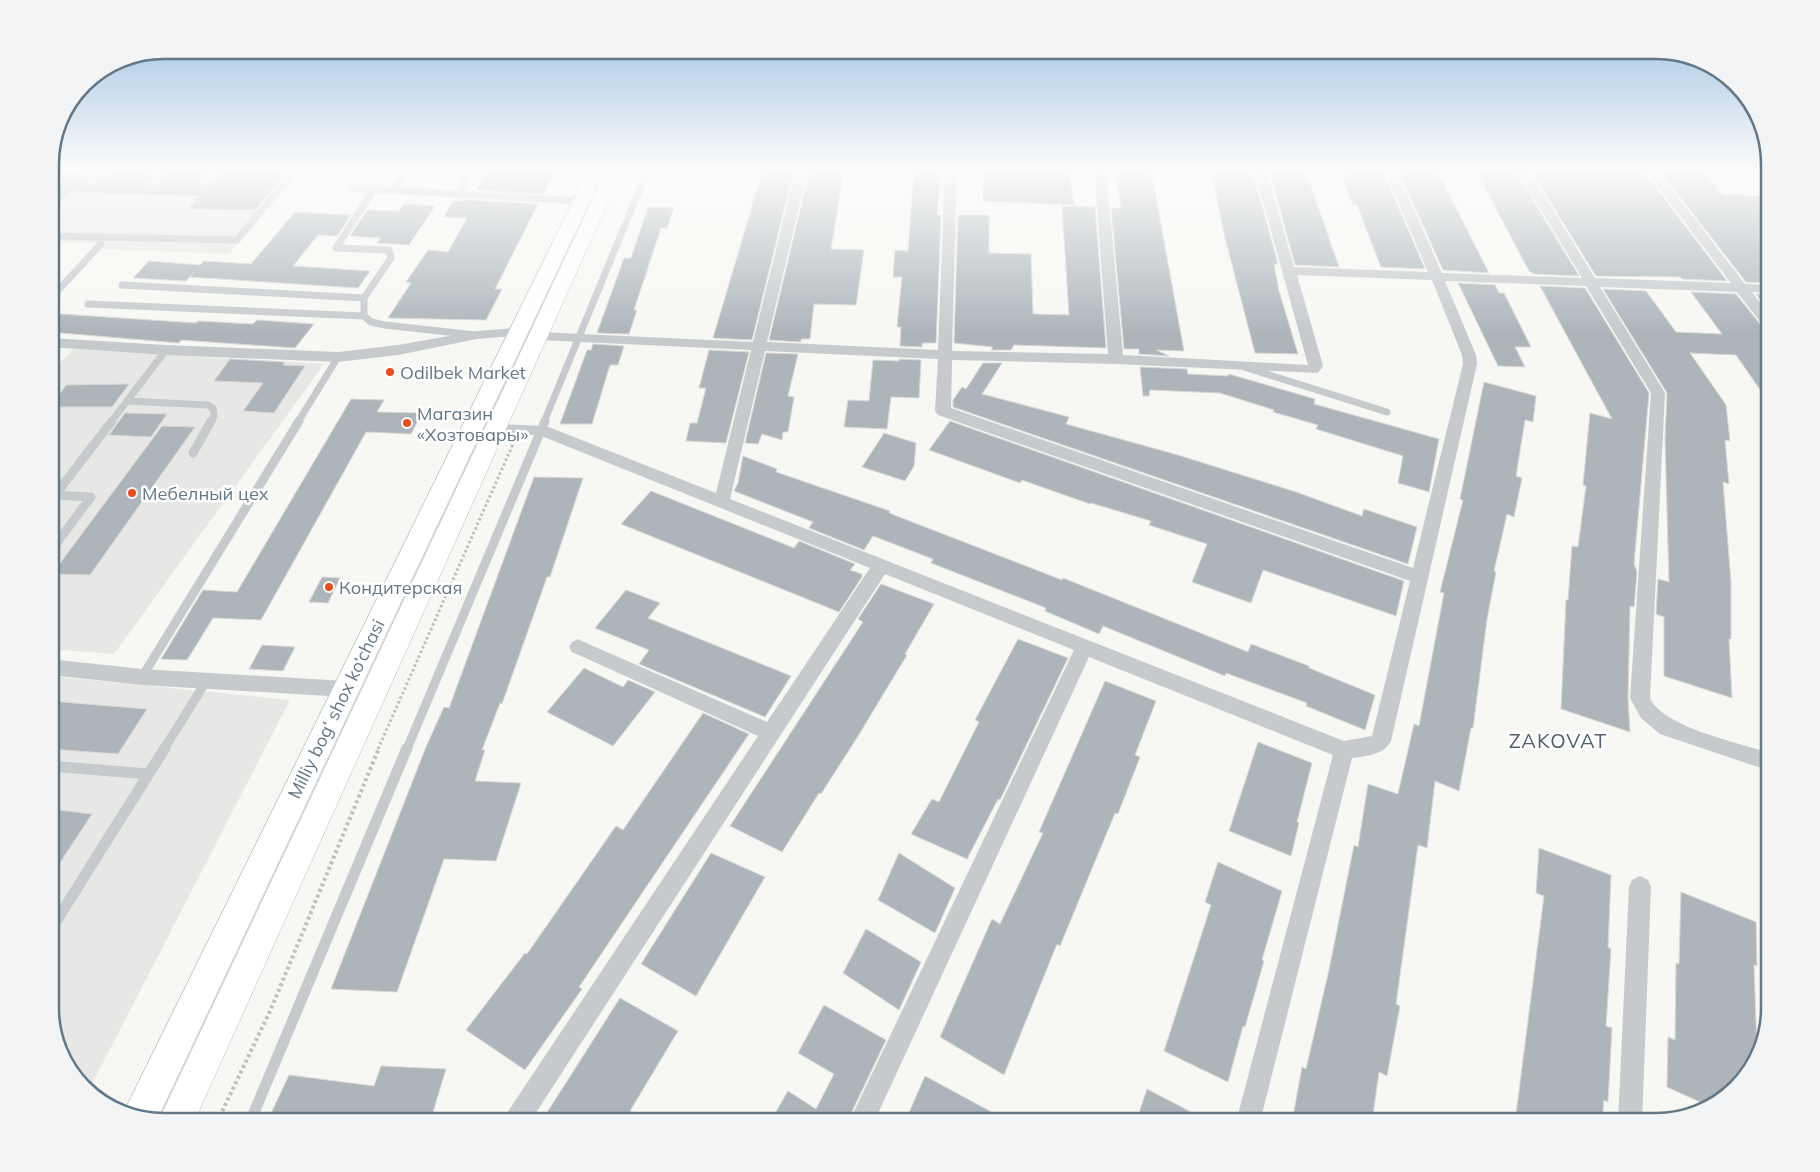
<svg xmlns="http://www.w3.org/2000/svg" width="1820" height="1172" font-family="Mulish,sans-serif">
<rect width="100%" height="100%" fill="#f7f7f3"/>
<path fill="#e7e8e6" d="M55,169H300L229,254L102,249L106,243L50,242V173Z
M73,349L324,364L114,654L50,649V374Z
M50,676L290,700L89,1090L65,1065L50,1015Z"/>
<path fill="#adb5bb" stroke="#d8d8d6" d="M117,169H157L147,180V184L151,187L156,186L169,169L209,170L199,181V185L203,188L208,187L222,171L286,172L255,210L188,209L200,196L71,192L50,212V185L65,173L92,174L87,182L93,186Z
M488,169H558L543,194L476,190Z
M763,169H794L752,340L713,338Z
M810,169H844L831,249L864,250L856,305L814,304L810,339H801V342L769,340Z
M914,169H940L937,215H941L936,343H922V347L900,346L901,327H897L902,277H893L895,250L908,251Z
M983,169L1033,172V169H1069L1074,205L983,201Z
M1114,169H1151L1184,351L1156,350L1169,356L1139,354V349H1124L1111,208H1121Z
M1269,169H1305L1339,267L1295,265Z
M1342,169H1382L1425,269L1381,267L1357,205H1353L1343,179H1347Z
M1398,169H1436L1489,273L1443,270Z
M1475,169H1514L1579,276L1534,274L1529,271Z
M1530,169H1642L1727,281L1682,279L1680,277L1596,276Z
M1658,169H1702L1722,194L1770,197V283L1746,282Z
M1211,171L1253,173L1278,264H1274L1279,291L1298,354L1255,353L1224,234Z
M470,200L538,204L495,289H502L486,320L388,318L411,283L406,282L428,250L448,252L467,218L444,217L453,201Z
M404,204L435,206L409,245L377,243L381,238L350,236L367,210L399,211Z
M1062,206L1095,207L1106,348L1014,345L1011,350H991L993,347L954,343L958,215H989V253L1031,254L1033,314L1069,315Z
M648,207L674,208L667,228H661L634,310H637L629,334L597,333L624,258H631Z
M295,212L351,215L337,236L318,235L293,266L370,271L358,288L189,277L194,272L186,281L133,278L149,261L200,265L204,261L251,264Z
M1458,283L1495,285L1499,293H1504L1531,347H1515L1525,367L1498,366Z
M1540,286L1585,288L1649,393L1634,564L1637,572L1634,607L1630,606L1628,698L1630,732L1561,709L1566,600H1568L1572,546L1578,547L1586,486L1583,485L1590,413L1612,419Z
M1603,289L1646,291L1676,332L1722,334L1691,292L1736,294L1764,329L1770,331V404L1736,355L1690,353L1726,405L1730,441L1725,440L1729,484L1723,482L1731,582V639H1729L1732,698L1664,676V617L1656,614L1658,579L1669,582L1665,438L1667,393Z
M1756,294L1770,295V313Z
M61,314L196,323L198,321L253,324L257,320L314,324L295,348L181,340L179,343L50,332V325Z
M593,344L624,346L618,365H610L592,424H560L587,350H591Z
M709,350L749,352L726,443L686,441L690,423H697L706,388H699Z
M766,353L798,354L788,396L794,397L788,432H783L782,440L762,434L758,444L745,443Z
M230,359L285,362L283,365L305,366L274,413L243,411L263,383L214,381Z
M899,359L921,360L919,398L891,397L887,429L844,427L848,400L869,401L873,360L899,361Z
M983,363H1002L982,394L1069,417L1066,424L1178,455L1296,492L1362,516L1364,509L1417,527L1408,564L953,407V400L962,387L966,389Z
M1140,367L1187,369L1188,374L1228,376L1229,374L1315,399L1314,404L1439,439L1429,492L1398,483L1403,456L1316,429L1318,425L1273,412L1274,410L1220,393L1150,390L1149,396H1143Z
M1484,382L1536,396L1533,422L1525,420L1516,476L1522,478L1514,517L1507,514L1494,571L1496,572L1487,619L1473,728H1471L1459,791L1435,781L1427,848L1418,845L1396,1004L1400,1006L1387,1076L1379,1072L1372,1122H1292L1302,1067L1306,1069L1329,970L1354,845L1358,847L1368,784L1398,794L1414,724L1419,726L1444,593L1440,592L1463,500L1460,499Z
M129,384L112,407H50L66,385Z
M351,399L384,400L377,412L422,413L411,434L366,432L261,620L213,618L187,660L161,659L203,590L237,592Z
M125,413L167,414L151,437L109,435Z
M950,421L1404,581L1396,616L1263,570L1251,603L1192,582L1207,544L1149,525L1151,521L1091,503L1090,504L1022,480L1020,483L929,450Z
M162,426L195,427L90,575L52,574Z
M884,433L916,443L914,466L905,481L862,467Z
M743,456L777,469L776,472L890,511L889,513L1062,580L1063,578L1248,652L1251,644L1309,666V668L1375,695L1365,730L1306,706L1307,703L1226,673L1225,676L1103,626L1099,634L1045,611L1046,608L931,563L933,559L873,536L864,550L809,528L813,522L734,491L738,483Z
M534,477L583,478L550,577H547L502,704L500,703L482,750H485L475,781L521,783L496,861L444,859L397,992L331,989L426,747L444,707L449,708Z
M651,491L794,548L799,541L855,564L850,570L862,574V577L839,612L621,524Z
M322,577L340,578L328,603L309,602Z
M881,584L934,604L905,654L907,655L858,736L821,794L819,793L782,852L730,826L863,622L858,619Z
M626,590L660,603L648,618L791,676L765,717L639,664L649,650L595,628Z
M1018,639L1068,658L1000,800L998,799L967,859L911,834L932,799L939,802L979,722L975,720Z
M262,645L295,647L283,671L249,669Z
M584,668L623,687L628,680L655,692L613,746L547,712Z
M1105,681L1156,701L1135,755L1140,757L1118,814L1115,813L1060,946L1057,944L1004,1075L940,1037L992,919L1000,924L1043,833L1039,832Z
M50,701L147,709L118,754L50,749Z
M703,713L749,734L579,987L582,989L525,1070L466,1030L525,953L527,954L616,826L623,830Z
M1258,742L1312,763L1297,822L1299,823L1291,856L1229,831Z
M50,809L92,814L50,878Z
M1539,848L1611,875L1608,947L1611,949L1606,1026L1612,1028L1608,1102L1604,1100L1602,1122H1515L1544,896L1536,893Z
M711,853L765,877L696,996L641,964Z
M899,853L955,888L935,933L878,900Z
M1218,862L1282,891L1262,960L1264,961L1245,1027L1243,1026L1228,1082L1164,1051L1211,905L1205,902Z
M1681,892L1756,922L1757,966L1754,965L1757,1051L1751,1071L1711,1107L1667,1087L1668,1037L1675,1040L1676,963L1679,964Z
M866,929L921,962L899,1010L843,973Z
M620,998L678,1031L630,1111L649,1122H541Z
M824,1005L886,1040L847,1122H770L788,1091L816,1109L834,1074L798,1053Z
M381,1066L446,1069L430,1122H267L289,1075L374,1086Z
M925,1076L1010,1122H905Z
M1147,1089L1210,1122H1136Z"/>
<g fill="none" stroke-linecap="round" stroke-linejoin="round">
<g stroke="#b6bcc0" stroke-width="1">
<path id="secondary" d="M589,169H605L157,1120L125,1110Z
M607,169H623L194,1122L159,1120Z"/>
</g>
<path stroke="#bdc0c2" stroke-width="3" stroke-dasharray="2.5 2.5" stroke-linecap="butt" d="M378,749L513,444"/>
<path stroke="#bdc0c2" stroke-width="4" stroke-dasharray="3 3" stroke-linecap="butt" d="M217,1122L271,1009L379,748"/>
<path stroke="#c6cacd" stroke-width="7" d="M50,179L61,169
M92,181L105,169
M152,182L164,169
M204,183L217,169
M352,188L581,201
M374,189L336,248L389,250L391,258L364,298V316L371,322L385,325L475,335
M394,189L407,169
M458,193L472,169
M50,236L237,240L296,169
M122,285L364,298
M50,299L101,244
M88,304L364,316
M166,350L127,401L208,405L213,408L214,416L211,422
M1244,367L1387,412
M111,422L127,401
M298,422L338,357
M544,422L648,169"/>
<path stroke="#c6cacd" stroke-width="9" d="M193,453L211,421
M50,552L91,497L55,495L112,421
M142,677L299,421
M164,749L207,680
M407,749L545,421"/>
<path stroke="#c6cacd" stroke-width="11" d="M50,766L148,774
M50,931L165,748
M250,1122L407,748"/>
<path fill="#c6cacd" fill-rule="evenodd" d="M796,169H808L767,342L938,350L945,169H957L952,351L1108,354L1094,169H1106L1123,355L1308,365L1254,169H1266L1294,267L1428,272L1384,169H1396L1442,273L1582,278L1516,169H1528L1595,278L1731,283L1644,169H1656L1745,284L1770,285V293L1752,292L1770,316V329L1765,328L1737,292L1600,287L1665,393L1650,698C1662,727 1740,743 1770,753V771L1660,734L1641,718L1630,698L1651,393L1586,286L1445,281L1476,355L1477,364L1391,741C1384,755 1366,756 1352,758L1260,1122H1236L1333,755L1089,657L874,1122H849L1074,650L885,574L530,1122H504L507,1113L758,736L572,652L569,647L572,642L578,639L584,642L767,722L870,568L539,435L495,434L490,433L487,429L490,425L495,424L546,426L716,493L751,350L538,340L531,336L538,332L753,342ZM1297,275L1432,280L1462,355L1463,364L1413,568L951,408L952,360L1116,364L1318,373L1323,366ZM765,351L938,359L935,411L938,415L1410,581L1372,736L1344,741L730,499Z
M1763,169H1770V173L1765,171Z
M518,328L523,329L525,332L523,335L477,339L398,355L338,362L166,355L50,347V338L166,345L338,352L398,345L477,331Z
M50,659L142,669L346,681L353,683L355,689L353,695L346,697L142,685L50,675Z
M1640,876L1648,880L1651,887L1642,1122H1618L1629,887L1632,880Z"/>
<use href="#secondary" fill="#fff" fill-rule="evenodd"/>
</g>
<linearGradient id="sky" x2="0" y2="1"><stop stop-color="#97bdde"/><stop offset="0.51" stop-color="#fbfbfa"/><stop offset="1" stop-color="#fbfbfa" stop-opacity="0"/></linearGradient>
<rect width="1820" height="333" fill="url(#sky)"/>
<g fill="#ec4b1d" stroke="#fff" stroke-width="2">
<circle cx="390" cy="372" r="5"/>
<circle cx="407" cy="423" r="5"/>
<circle cx="132" cy="493" r="5"/>
<circle cx="329" cy="587" r="5"/>
</g>
<g text-anchor="middle" dominant-baseline="central" stroke-width="5" stroke-linejoin="round" paint-order="stroke">
<g font-size="18" fill="#647786" stroke="#fff" text-anchor="start">
<text x="400" y="372">Odilbek Market</text>
<text x="417" y="413">Магазин<tspan x="417" dy="21">«Хозтовары»</tspan></text>
<text x="142" y="493">Мебелный цех</text>
<text x="339" y="587">Кондитерская</text>
</g>
<g font-size="18" fill="#647786" stroke="#fff">
<text transform="translate(336 709) rotate(-64)">Milliy bog‘ shox ko‘chasi</text>
</g>
<g font-size="20" letter-spacing="1" fill="#52606b" stroke="#fff">
<text x="1558" y="740">ZAKOVAT</text>
</g>
</g>
<path d="M0 0H1820V1172H0ZM164 59H1656A105 105 0 0 1 1761 164V1008A105 105 0 0 1 1656 1113H164A105 105 0 0 1 59 1008V164A105 105 0 0 1 164 59Z" fill="#f3f4f5" fill-rule="evenodd"/>
<path fill="none" stroke="#647786" stroke-width="2.5" d="M164 59H1656A105 105 0 0 1 1761 164V1008A105 105 0 0 1 1656 1113H164A105 105 0 0 1 59 1008V164A105 105 0 0 1 164 59Z"/>
</svg>
